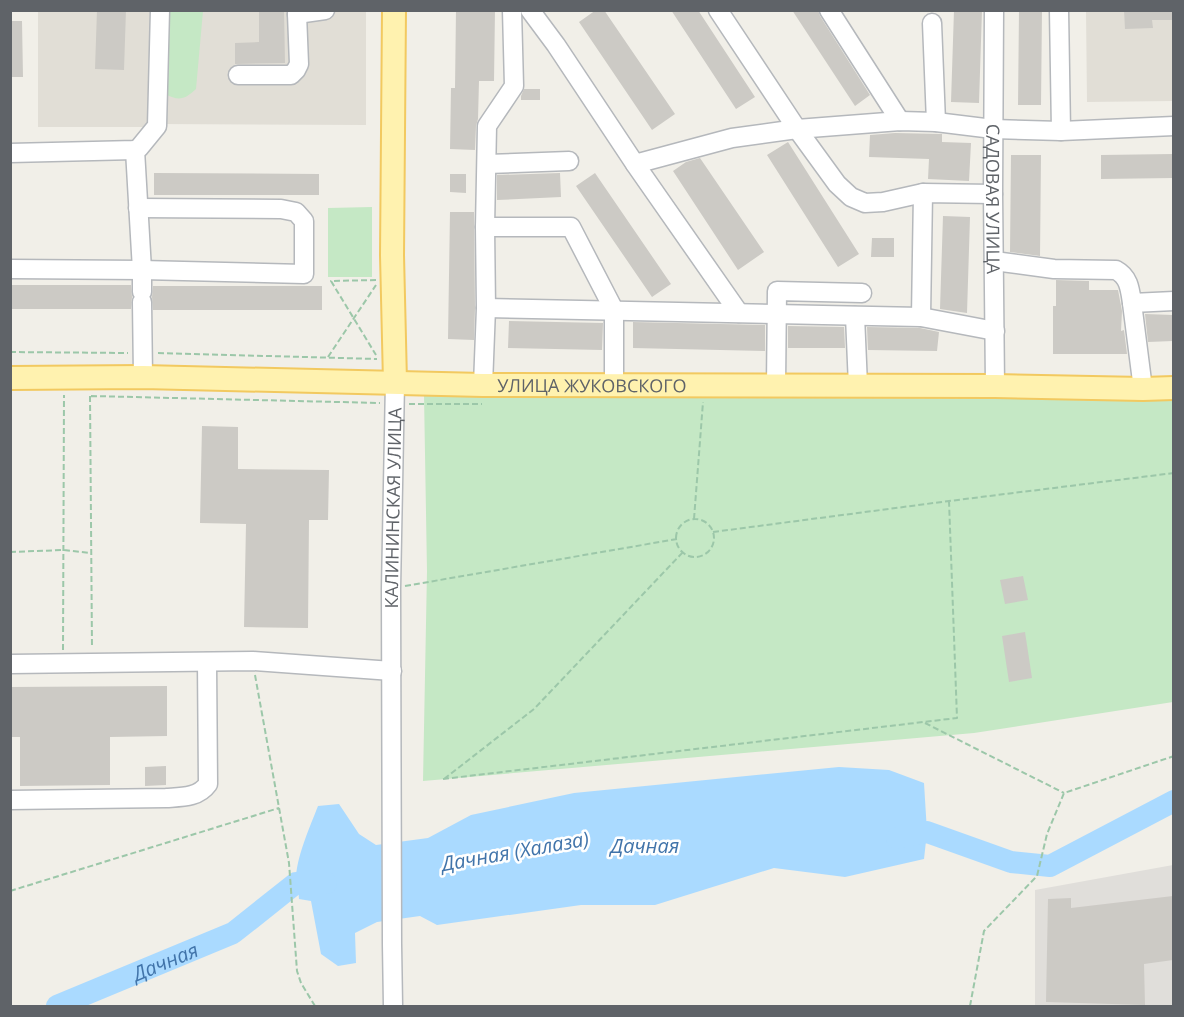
<svg xmlns="http://www.w3.org/2000/svg" width="1184" height="1017" font-family="'Open Sans',sans-serif">
<rect width="100%" height="100%" fill="#f1efe8"/>
<path fill="#e0deda" d="M1173,865V1006H1035V890Z"/>
<path fill="#e1ded6" d="M38,11H152V127H38Z
M156,11H366V125L155,124Z
M1086,11H1173V101L1087,102Z"/>
<path fill="#c5e8c5" d="M167,11H203L196,89C184,100 179,101 165,94Z
M372,207V277H328V208Z
M424,395L1173,398V702L974,733L423,781L427,571Z"/>
<path fill="#aadaff" d="M839,767L889,770L924,783L927,832L924,859L845,877L774,868L655,905H581L437,925L420,916L377,922L355,933L356,963L338,966L321,954L311,901L299,899C299,894 297,889 296,885C294,862 310,827 318,806L339,804L359,834L376,845L428,838L471,815L574,793Z"/>
<g fill="none" stroke-linecap="round" stroke-linejoin="round">
<g stroke="#aadaff" stroke-width="22">
<path d="M897,838L927,832L1011,862L1050,866L1174,801"/>
<path id="s1" d="M57,1006L233,933L296,883H326"/>
</g>
</g>
<path fill="#cccac5" d="M97,10H126L124,70L95,69Z
M259,10H284L285,63L235,64V43L259,42Z
M456,10H495L494,81H479L478,119L476,126L475,150L450,149L451,88H455Z
M596,10H604L675,114L652,130L579,22Z
M671,10H698L755,97L736,109Z
M792,10H818L820,16L870,95L855,106Z
M954,10H982L979,103L951,102Z
M1019,10H1042L1041,105H1018Z
M1124,10H1173V20H1152L1153,28L1125,29Z
M10,21H22L23,77H10Z
M524,89H540V100H521V96Z
M895,133L942,134V142L971,143L969,181L928,179L929,159L869,157L870,135Z
M788,142L859,254L838,267L767,155Z
M1173,154V178L1101,179V155Z
M1011,155H1041L1040,256L1010,252Z
M700,158L764,252L738,270L673,171L686,162Z
M154,173L319,174V195H154Z
M560,173L561,197L497,200V175Z
M595,173L671,284L652,297L576,186Z
M450,174H466V193L450,192Z
M450,212H474L475,308L474,340L448,339Z
M943,216L970,217L967,313L940,309Z
M872,238H894V257H871Z
M1056,280L1089,281V290H1118L1122,311L1121,331L1124,330L1127,354H1053V306H1056Z
M10,285H131L132,297L131,309H10Z
M153,286H322V310H153L152,297Z
M1145,314L1173,315V341L1148,342Z
M509,321L603,323L602,350L508,348Z
M633,322L765,325V351L633,348Z
M788,326L844,327L845,348H788Z
M867,327L920,328L939,332L937,351L868,350Z
M202,426L238,427V469L329,470L328,520H309L308,628L244,627L246,524L200,523Z
M1023,576L1028,600L1005,604L1000,580Z
M1025,632L1032,678L1009,682L1002,636Z
M167,686V736L110,737V785L20,786V737H10V687Z
M166,766V785L145,786V767Z
M1173,896V960L1144,964L1145,1005L1046,1002L1048,899L1071,898V908Z"/>
<g fill="none" stroke-linecap="round" stroke-linejoin="round">
<g stroke="#b5b8bc" stroke-width="21">
<g id="minor">
<path d="M298,10L297,14L325,10"/>
<path d="M530,10L556,45L635,164L739,313"/>
<path d="M718,10L797,129L837,184L851,197L865,203L883,202L923,193L993,194"/>
<path d="M829,10L900,121"/>
<path id="s2" d="M994,10L993,194L995,386"/>
<path d="M1059,10L1061,131"/>
<path d="M932,23L936,122"/>
<path d="M238,75H291L296,70L299,64L297,14"/>
<path d="M135,150L142,270V292"/>
<path d="M10,153L135,150L139,148L157,126L160,10"/>
<path d="M487,164L569,161"/>
<path d="M635,164L732,138L797,129L900,121L936,122L993,129L1061,131L1174,126"/>
<path d="M485,227H571L614,310V384"/>
<path d="M994,261L1054,269L1116,270C1129,277 1130,289 1132,303L1174,301"/>
<path d="M10,269L142,270L304,274V221L296,212L281,209L138,208"/>
<path d="M142,302L143,377"/>
<path d="M1132,303L1143,389"/>
<path d="M486,308L921,317L995,331"/>
<path d="M855,316L858,386"/>
<path d="M921,317L923,193"/>
<path d="M483,385L486,308L485,227L487,126L514,86L512,10"/>
<path d="M776,385L777,291L862,293"/>
<path d="M10,664L253,661L392,671"/>
<path d="M10,800L166,798C181,797 198,798 208,784L207,662"/>
<path id="s3" d="M393,1006L392,944L391,589L395,382"/>
</g>
</g>
<g stroke="#f2c960" stroke-width="26">
<g id="major">
<path d="M394,10L392,255L395,382"/>
<path id="s4" d="M10,378L143,377L483,385L995,386L1143,389L1174,388"/>
</g>
</g>
<path stroke="#9cc7a9" stroke-width="2" stroke-dasharray="6 3" stroke-linecap="butt" d="M376,280L331,281L376,355
M10,352L128,353
M158,353L377,359
M328,357L376,285
M90,396L92,648
M91,396L380,403
M409,404H482
M694,519L703,402
M676 538a19 19 0 1 1 38 0a19 19 0 1 1-38 0Z
M713,532L949,501L1174,473
M10,552L64,550L91,553
M405,586L677,539
M63,650L64,395
M255,675L289,863L297,971L301,983L315,1006
M925,723L1064,793
M443,779L957,718L949,501
M444,779L534,709L683,552
M10,891L279,808
M970,1006L984,931L1037,876L1047,834L1064,793L1174,756"/>
<use href="#minor" stroke="#fff" stroke-width="18"/>
<use href="#major" stroke="#fff2af" stroke-width="22"/>
</g>
<g text-anchor="middle" dominant-baseline="central" stroke-width="5" stroke-linejoin="round" paint-order="stroke">
<g font-size="18" fill="#5f6368" stroke="#fff">
<text stroke="none"><textPath href="#s2" startOffset="189">САДОВАЯ УЛИЦА</textPath></text>
<text stroke="none"><textPath href="#s4" startOffset="582">УЛИЦА ЖУКОВСКОГО</textPath></text>
<text stroke="none"><textPath href="#s3" startOffset="498">КАЛИНИНСКАЯ УЛИЦА</textPath></text>
</g>
<g font-size="20" font-style="italic" fill="#4174aa" stroke="#fff">
<text x="645" y="845">Дачная</text>
<text transform="translate(515 851) rotate(-10)">Дачная (Халаза)</text>
<text stroke="none"><textPath href="#s1" startOffset="117">Дачная</textPath></text>
</g>
</g>
<rect width="1184" height="1017" fill="none" stroke="#5f6368" stroke-width="24"/>
</svg>
